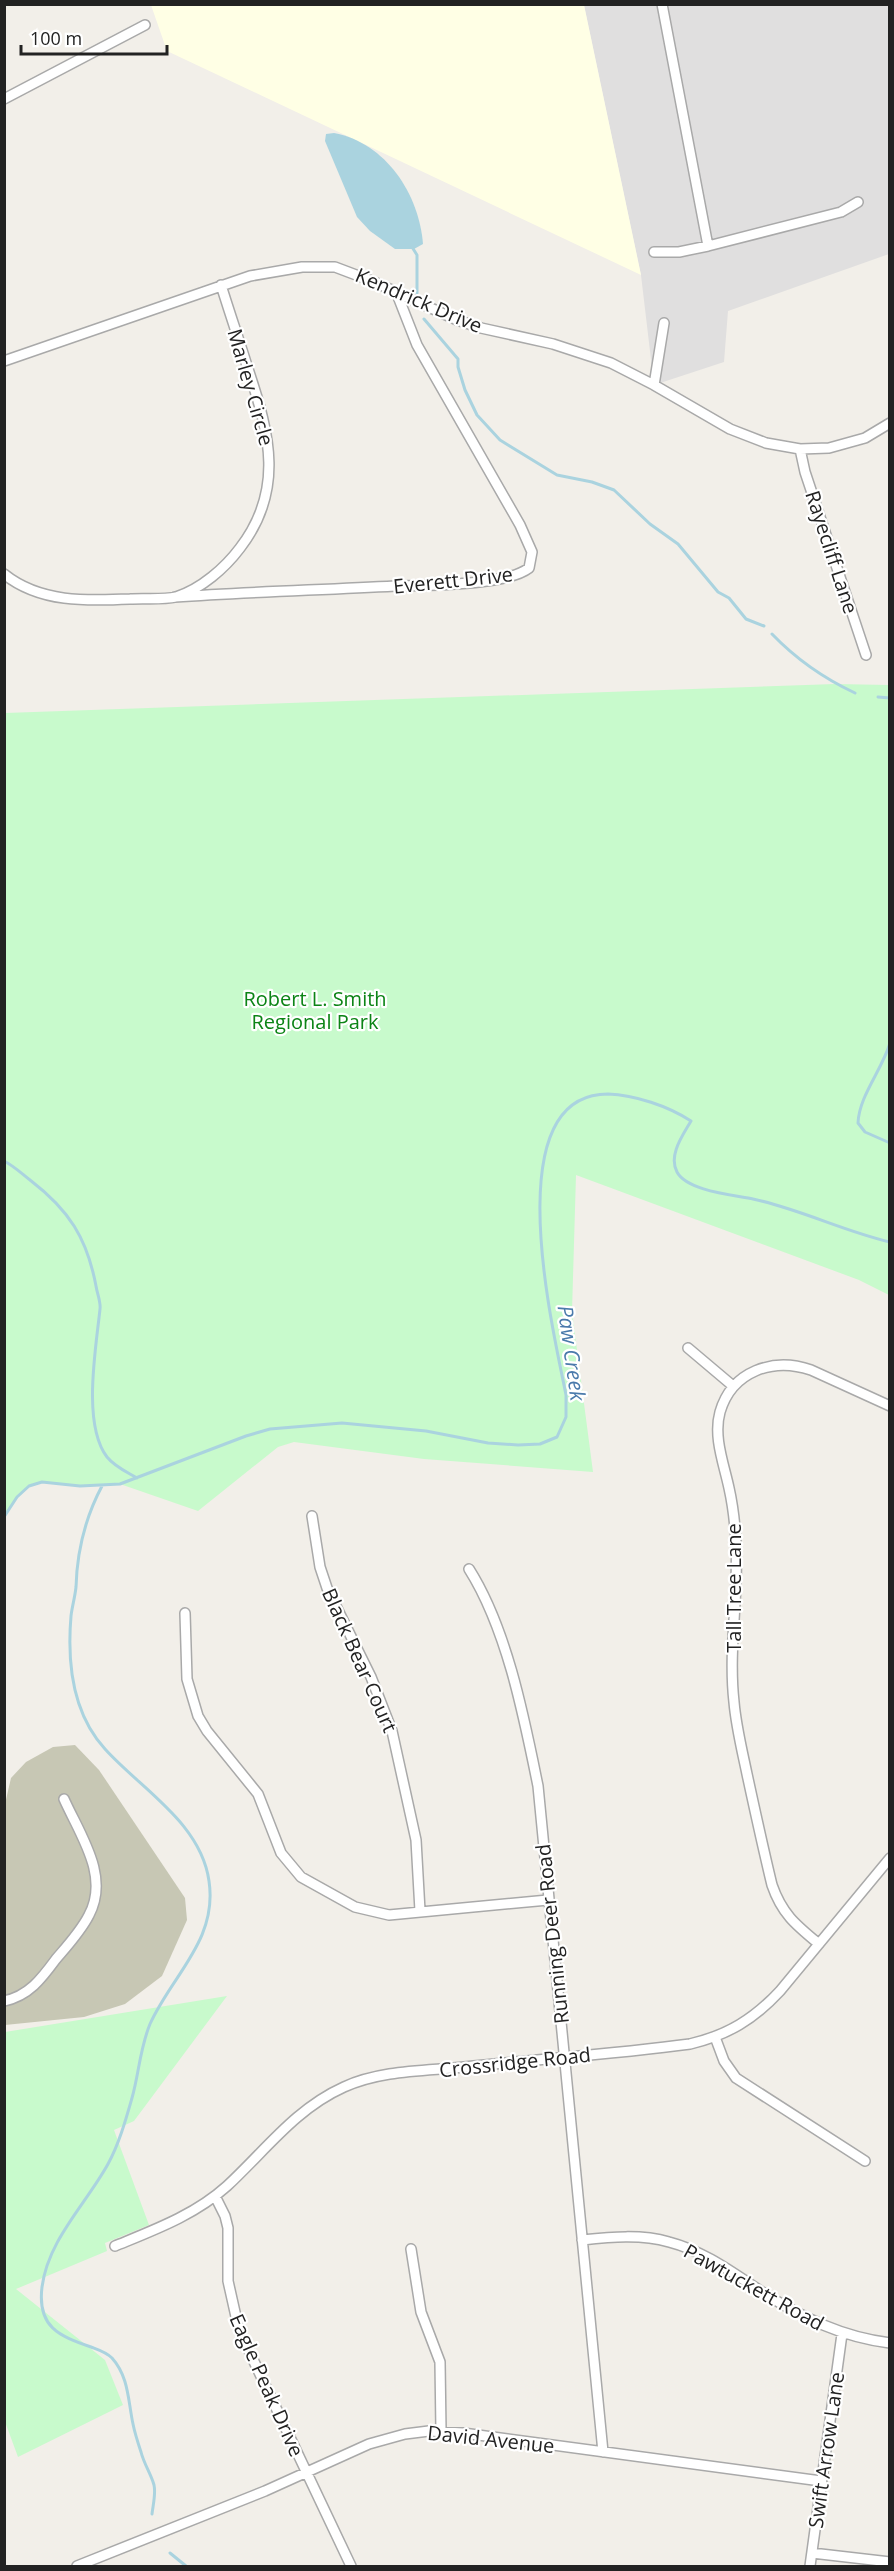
<svg xmlns="http://www.w3.org/2000/svg" width="894" height="2571" font-family="'Open Sans',sans-serif">
<rect width="100%" height="100%" fill="#f2efe9"/>
<path fill="#e0dfdf" d="M584,5H889V254L728,311L724,362L654,385L641,275Z"/>
<path fill="#ffffe5" d="M151,5H584L641,275L167,51Z"/>
<path fill="#c7c7b4" d="M75,1745L99,1770L185,1898L187,1920L162,1976L125,2004L84,2017L5,2025V1804L11,1778L26,1762L53,1747Z"/>
<path fill="#c8facc" d="M835,684L889,685V1295L859,1280L576,1175L572,1312L593,1472L424,1459L294,1442L278,1447L198,1511L120,1484L80,1486L42,1482L29,1486L17,1497L5,1517V713Z
M227,1996L134,2121L114,2130L149,2225L105,2243L107,2251L16,2289L105,2360L123,2405L18,2457L4,2419L5,2032Z"/>
<path fill="#aad3df" d="M334,133C386,143 419,194 423,244L414,249H395L370,231L357,217L325,141L326,134Z"/>
<g fill="none" stroke-linecap="round" stroke-linejoin="round">
<path stroke="#aad3df" stroke-width="3" d="M412,247L417,255V293
M424,319L458,359V367L465,390L477,415L500,440L557,475L592,482L614,490L650,524L678,544L718,592L729,598L746,619L764,626
M772,634C796,659 823,678 855,693
M878,697L890,698
M890,1043C882,1070 859,1096 858,1123L865,1132L890,1143
M4,1161C14,1166 22,1174 30,1180C69,1210 87,1238 96,1286C97,1293 101,1302 100,1309C96,1348 82,1424 107,1457C115,1467 127,1472 137,1478
M102,1486C85,1518 77,1551 76,1587C75,1597 72,1607 71,1616C67,1663 73,1714 105,1749C141,1789 201,1823 209,1881C218,1940 172,1975 150,2024C140,2048 139,2073 132,2098C126,2119 119,2144 108,2164C86,2204 48,2240 42,2287C37,2327 59,2336 91,2347C99,2350 106,2352 112,2358C129,2377 128,2401 133,2424C135,2434 138,2443 141,2452C144,2464 151,2474 154,2485C156,2494 153,2505 152,2514
M4,1517L17,1497L29,1486L42,1482L80,1486L120,1484L246,1436L270,1429L342,1423L426,1431L488,1443L518,1445L540,1444L557,1437L566,1417V1395C554,1333 495,1094 608,1094C635,1095 668,1106 691,1121C683,1135 668,1155 677,1172C687,1191 734,1195 753,1199C800,1209 843,1231 890,1242
M170,2553L186,2566"/>
<g stroke="#a9a9a9" stroke-width="12">
<path id="minor" d="M662,4L708,246
M4,99L145,25
M654,252H679L708,246L841,212L858,202
M4,361L250,276L302,267H335L372,281L457,320L481,328L553,344L611,363L654,385L730,429L766,443L800,449L829,448L865,438L890,423
M654,385L664,323
M800,449L805,472L866,655
M4,574C40,603 87,601 130,599C144,598 162,600 176,597C201,589 225,568 240,548C284,491 270,435 249,372C240,343 230,314 221,285
M175,597C248,592 321,590 395,586C426,585 506,586 529,568L532,552L520,525L417,345L397,294
M688,1348L733,1386
M312,1516L320,1567L327,1588L371,1677L392,1731L416,1840L420,1911
M469,1569C507,1629 524,1717 538,1786L603,2452
M185,1613L187,1679L198,1716L207,1731L258,1794L281,1853L301,1877L355,1907L389,1915L548,1900
M819,1944C796,1925 782,1914 772,1885C763,1848 755,1811 747,1774C742,1750 736,1726 734,1702C728,1648 739,1596 736,1542C735,1524 733,1506 729,1488C724,1464 713,1437 720,1412C732,1371 773,1357 811,1370L890,1406
M4,2001C29,1996 42,1978 56,1959C68,1945 81,1931 89,1915C110,1876 80,1835 64,1799
M715,2037L724,2061L736,2078L865,2161
M215,2196L225,2216L228,2228V2281L239,2330L351,2566
M582,2240C611,2237 641,2234 669,2242C704,2251 733,2273 762,2292C803,2318 842,2337 890,2343
M115,2246C154,2230 195,2215 227,2186C265,2151 295,2109 344,2087C381,2070 425,2071 464,2067C540,2059 616,2054 690,2044C728,2035 754,2019 780,1991L890,1858
M411,2249L421,2312L440,2362L441,2431
M812,2553L890,2562
M77,2566L265,2491L369,2444L405,2434L429,2431L463,2433L821,2481
M810,2566L842,2334"/>
</g>
<use href="#minor" stroke="#fff" stroke-width="9"/>
</g>
<g text-anchor="middle" dominant-baseline="central" stroke-width="4.5" stroke-linejoin="round" paint-order="stroke">
<g font-size="20" fill="#222" stroke="#fff">
<text transform="translate(419 300) rotate(23)">Kendrick Drive</text>
<text transform="translate(251 387) rotate(74)">Marley Circle</text>
<text transform="translate(832 552) rotate(72)">Rayecliff Lane</text>
<text transform="translate(453 580) rotate(-6)">Everett Drive</text>
<text transform="translate(733 1588) rotate(-90)">Tall Tree Lane</text>
<text transform="translate(360 1660) rotate(66)">Black Bear Court</text>
<text transform="translate(552 1934) rotate(-96)">Running Deer Road</text>
<text transform="translate(515 2062) rotate(-6)">Crossridge Road</text>
<text transform="translate(754 2287) rotate(29)">Pawtuckett Road</text>
<text transform="translate(267 2385) rotate(66)">Eagle Peak Drive</text>
<text transform="translate(491 2439) rotate(6)">David Avenue</text>
<text transform="translate(826 2450) rotate(-82)">Swift Arrow Lane</text>
</g>
<g font-size="20" fill="#0c8416" stroke="#fff">
<text x="315" y="998">Robert L. Smith<tspan x="315" dy="23">Regional Park</tspan></text>
</g>
<g font-size="21" font-style="italic" fill="#4a7aab" stroke="#fff">
<text transform="translate(572 1353) rotate(82)">Paw Creek</text>
</g>
</g>
<rect width="894" height="2571" fill="none" stroke="#222222" stroke-width="12"/>
<path d="M21 45v9h146v-9" fill="none" stroke="#222222" stroke-width="3"/>
<text x="30" y="45" font-size="18" fill="#222222" stroke="#ffffff" stroke-width="4.5" paint-order="stroke">100 m</text>
</svg>
